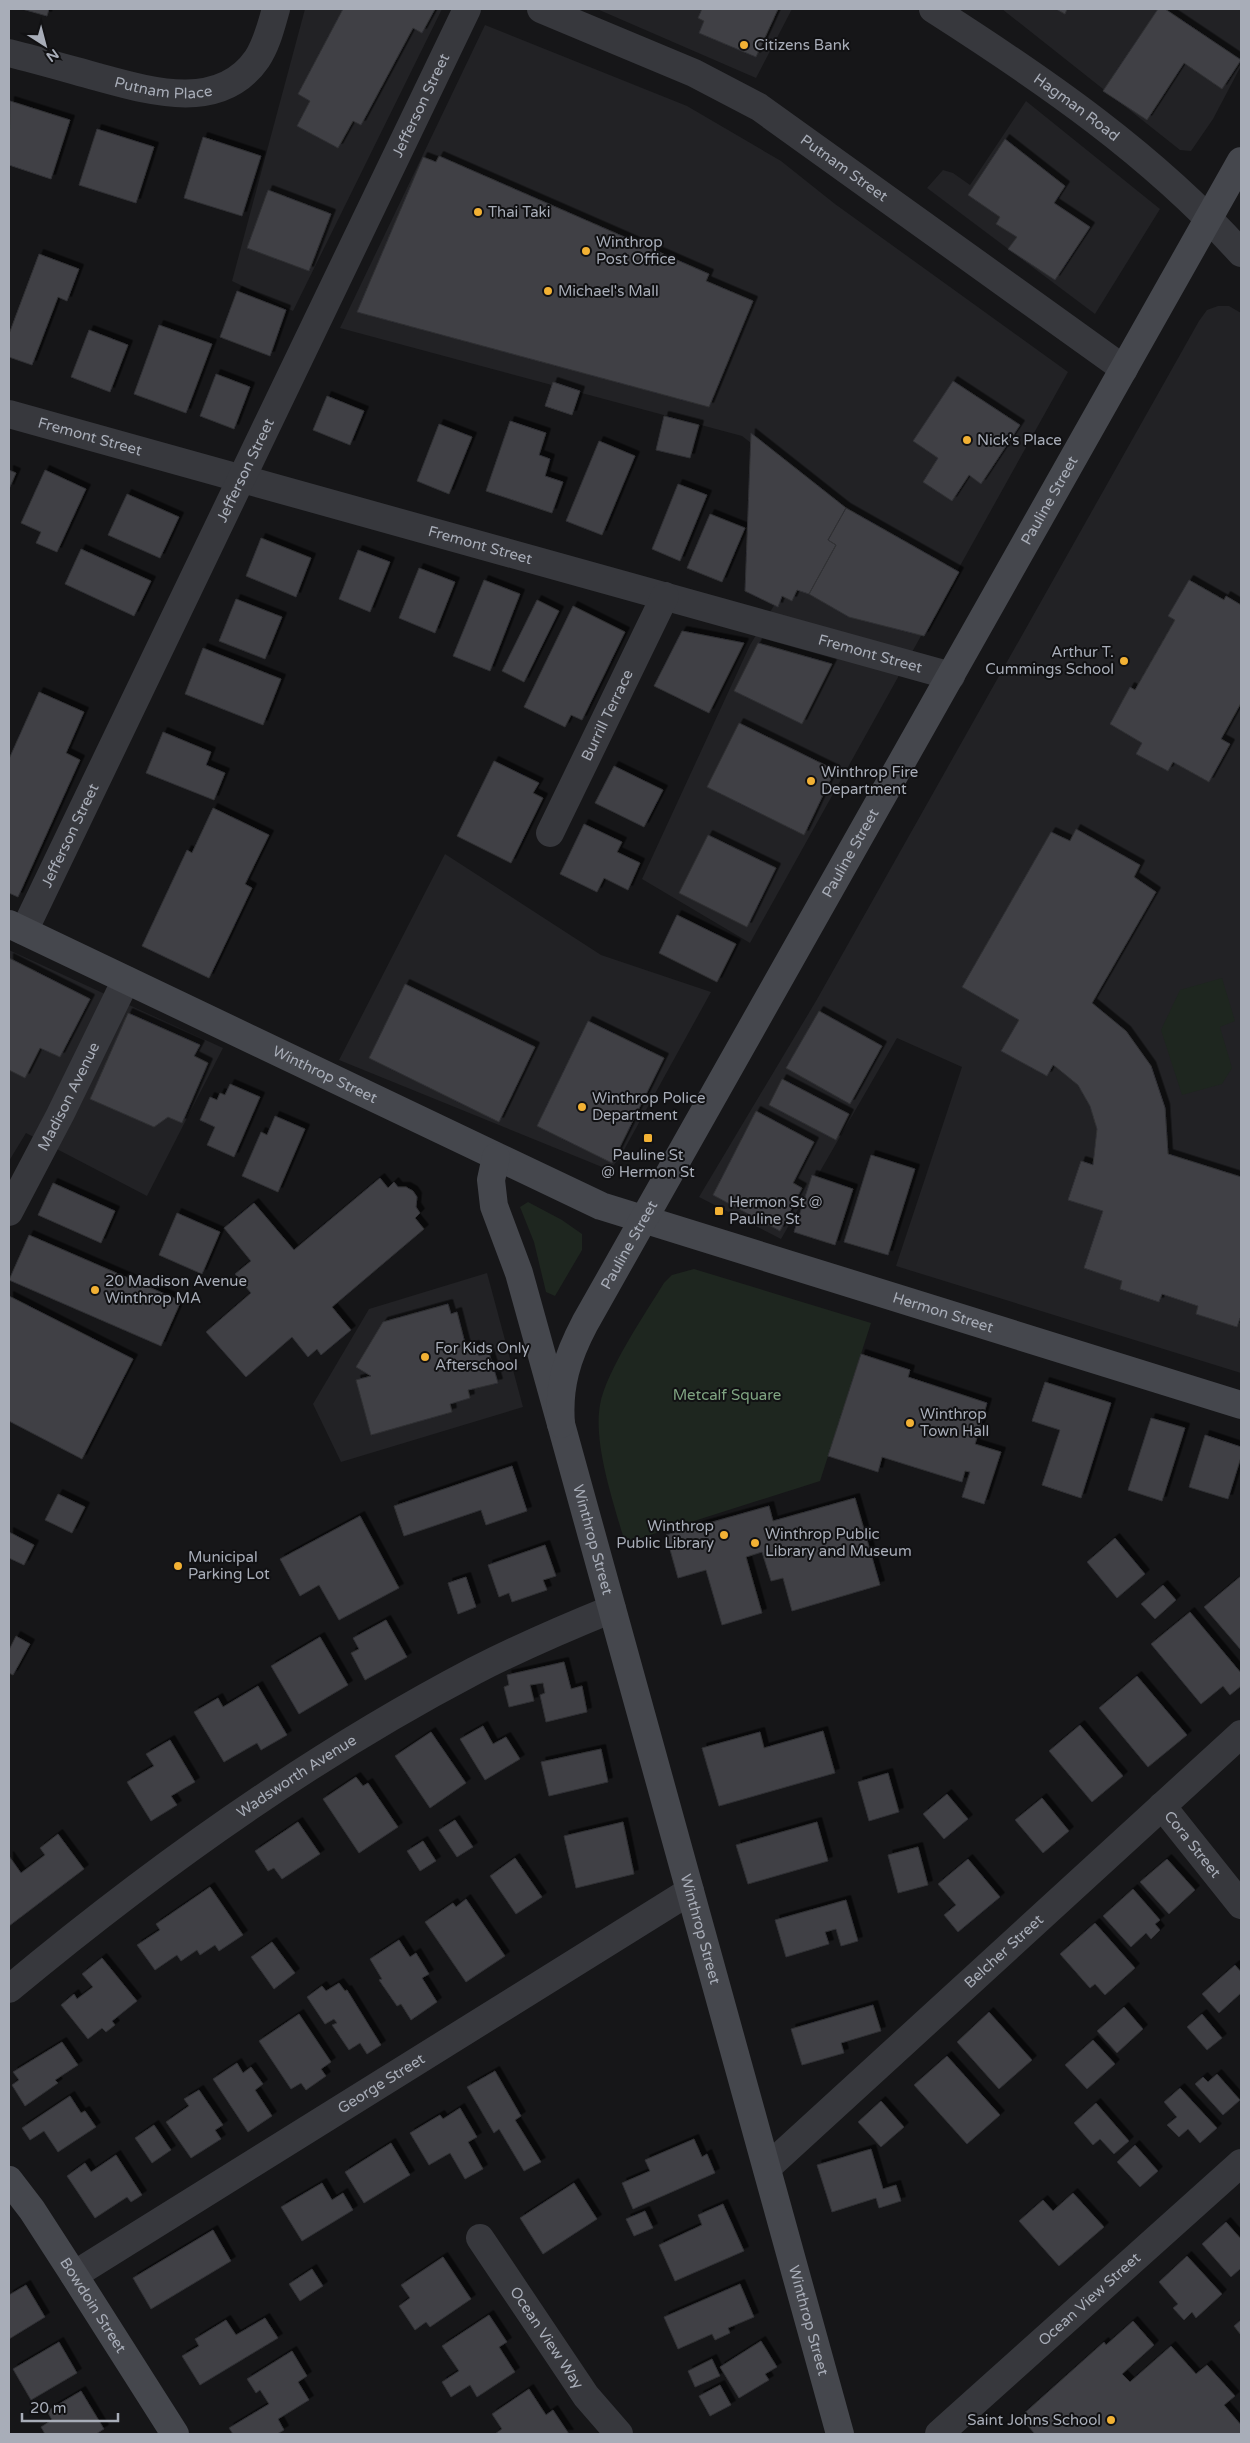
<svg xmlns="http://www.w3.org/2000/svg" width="1250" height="2443" font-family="'Varela Round',sans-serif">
<defs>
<filter id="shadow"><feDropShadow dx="4.5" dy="-4.5" stdDeviation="0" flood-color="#0009"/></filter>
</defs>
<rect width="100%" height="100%" fill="#161618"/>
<path fill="#222225" d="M305,9H442L293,311L232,281Z
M597,9H792L756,78Z
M1002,9H1241V66L1213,119L1191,151L1180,150Z
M485,25L687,106L781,161L835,204L1068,372L750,943L642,879L750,645L834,507L742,436L340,328Z
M1026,101L1160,209L1095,314L927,188L943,170L953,173L970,185Z
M1218,306H1229L1241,313V1373L896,1266L962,1067L897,1038L781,1239L699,1197L816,1001L1199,321L1207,310Z
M445,854L601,955L711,992L619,1159L612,1167H602L339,1060Z
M9,950L223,1048L147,1196L26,1133L9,1161Z
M487,1273L523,1407L341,1462L313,1404L369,1309Z"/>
<path fill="#1e261f" d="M1222,978L1235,1021L1220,1027L1232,1068L1222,1084L1182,1095L1161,1030L1180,990Z
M528,1202L562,1220L582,1234V1250L555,1296L546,1292L534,1242L520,1207Z
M694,1269L871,1323L820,1481L625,1543C614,1504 593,1444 600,1405C606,1371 645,1314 664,1283L672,1275Z"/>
<path fill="#404145" stroke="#303034" filter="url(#shadow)" d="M22,9H49L47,16Z
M343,9H435L422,33L413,28L361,125L353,121L338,148L297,126L310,101L298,94Z
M702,9H778L756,57L699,33L704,21L698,18Z
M1056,9H1067L1065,14Z
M1158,9H1165L1241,60L1222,89L1184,63L1147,120L1103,91Z
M10,101L70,120L51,179L9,165Z
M97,129L154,147L136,203L79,185Z
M203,137L261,156L242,216L184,198Z
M1005,139L1065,186L1054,203L1090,227L1055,280L1008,249L1017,237L996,224L1000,217L968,195Z
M439,156L709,274L706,281L753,301L709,407L357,312L423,157L436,162Z
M268,190L331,214L309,271L247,248Z
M39,254L79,269L67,301L58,297L32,365L9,357V334Z
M237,291L286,310L270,356L220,337Z
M159,325L212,344L186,413L134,394Z
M89,330L128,345L110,392L71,377Z
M216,374L250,387L234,429L200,416Z
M953,381L1020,425L981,484L969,475L952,501L923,482L938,458L913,441Z
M553,382L580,391L572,415L545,406Z
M327,396L364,411L350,445L313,430Z
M664,416L699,425L690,458L656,450Z
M510,421L546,433L539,455L550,459L545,476L563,482L552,513L486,491Z
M439,424L472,437L449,494L417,481Z
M751,433L846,508L828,540L836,545L809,594L797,590L792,601L782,596L778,607L745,591Z
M599,441L635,456L602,535L566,521Z
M9,470L16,473L9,489Z
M45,470L86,489L57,552L36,543L41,532L21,523Z
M678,484L707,495L680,561L652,549Z
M127,494L179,517L160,558L108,535Z
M846,508L959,572L924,636L849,617L809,594L836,545L828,540Z
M710,514L745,528L722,582L687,568Z
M261,538L311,558L296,597L246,576Z
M81,549L151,581L134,616L65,584Z
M358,550L390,562L370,612L339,599Z
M419,568L455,582L435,633L399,618Z
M484,580L520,594L490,671L453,656Z
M1189,580L1224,600L1226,596L1241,605V703L1221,739L1230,744L1209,782L1173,762L1168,771L1136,754L1142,743L1110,724L1130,687L1135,690L1175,620L1168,616Z
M236,599L282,617L265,659L219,641Z
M537,600L559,611L524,682L502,671Z
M573,606L625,632L582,720L571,715L565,727L524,707Z
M682,631L744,643L709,713L654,686Z
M758,643L832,664L802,724L734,691Z
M203,648L281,679L263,725L185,694Z
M39,692L84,712L66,753L80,760L18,897L9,893V759Z
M739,723L835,770L804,835L707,787Z
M163,732L211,752L206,765L225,773L214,800L146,773Z
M494,761L539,783L533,793L543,798L511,863L457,836Z
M614,766L663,790L644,827L595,803Z
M213,808L269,835L245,884L252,888L209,978L142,946L187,850L192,853Z
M584,824L622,842L617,852L640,863L628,890L604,878L597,892L560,874Z
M1076,829L1140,865L1134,877L1156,892L1092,1003L1126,1031L1151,1066L1165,1108L1168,1154L1241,1177V1318H1240L1237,1327L1196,1314L1198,1306L1162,1294L1159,1302L1120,1289L1122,1281L1084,1268L1103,1211L1068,1200L1081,1161L1093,1165L1097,1129L1090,1106L1078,1085L1056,1067L1053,1065L1047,1076L1001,1051L1019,1020L962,987L1051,832L1070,841Z
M708,835L776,868L747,927L679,893Z
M677,915L736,944L717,982L659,953Z
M9,958L90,999L60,1057L40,1048L25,1078L9,1070Z
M405,984L535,1047L499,1122L369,1058Z
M819,1011L882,1046L850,1104L786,1068Z
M128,1013L200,1045L194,1056L208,1063L182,1123L168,1117L154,1127L90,1099Z
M588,1021L664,1058L612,1163L537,1126Z
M782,1079L849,1114L836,1140L769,1105Z
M230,1084L260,1097L234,1157L207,1145L215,1127L200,1120L210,1097L217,1100L220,1093L225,1095Z
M756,1111L814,1142L793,1183L802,1188L780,1231L713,1195Z
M275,1116L305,1129L278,1192L242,1176L261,1132L267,1135Z
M871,1155L915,1169L888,1255L844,1242Z
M812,1175L853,1189L835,1245L794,1232Z
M380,1178L388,1188L394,1182L398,1187H406L413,1191L417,1197L416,1207L420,1213L415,1218L424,1229L332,1307L351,1330L321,1355L317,1349L308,1357L292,1337L246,1377L206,1332L251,1293L235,1274L251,1261L224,1228L254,1203L294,1250Z
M53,1183L115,1211L101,1243L38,1215Z
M177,1213L220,1232L202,1274L159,1255Z
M29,1235L181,1301L161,1346L9,1280Z
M9,1296L133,1359L82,1459L9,1421Z
M448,1304L451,1314L457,1312L466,1347L475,1345L479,1356L489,1353L498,1383L468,1390L470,1398L450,1404L452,1412L371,1435L356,1380L371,1376L356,1367L383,1322Z
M861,1354L910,1370L908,1377L987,1403L975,1444L1001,1452L984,1504L962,1497L970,1472L965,1471L962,1482L882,1457L878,1472L828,1456Z
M1045,1382L1111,1403L1081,1498L1042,1485L1060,1430L1032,1421Z
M1151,1418L1185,1428L1162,1501L1128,1490Z
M1205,1435L1241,1447V1457L1228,1499L1189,1487Z
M512,1466L527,1511L486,1525L481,1510L404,1536L394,1506Z
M58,1494L85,1507L72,1533L45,1520Z
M855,1498L880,1585L792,1611L783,1578L771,1581L762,1552L746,1557L762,1613L722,1625L706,1570L678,1578L666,1535L769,1506L773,1521Z
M360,1516L399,1588L339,1620L319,1585L300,1596L280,1559Z
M9,1532L34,1545L24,1565L9,1558Z
M1115,1538L1145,1574L1117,1598L1087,1562Z
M545,1545L556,1576L543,1580L547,1590L512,1602L509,1593L499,1597L488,1565Z
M1241,1576V1650L1204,1607Z
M466,1577L476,1607L458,1614L448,1583Z
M1163,1585L1176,1600L1155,1619L1141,1604Z
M1190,1612L1241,1673V1686L1230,1695L1223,1686L1201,1704L1151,1644Z
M386,1620L407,1657L365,1680L351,1653L359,1649L353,1638Z
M16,1636L30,1644L13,1675L9,1673V1650Z
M320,1637L348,1685L299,1714L271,1666Z
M564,1662L571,1689L582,1686L587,1712L546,1722L540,1695L545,1693L543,1683L530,1685L534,1701L509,1707L504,1687L509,1685L507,1675Z
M1137,1676L1187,1735L1148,1767L1099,1708Z
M258,1686L287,1735L261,1750L257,1743L224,1762L194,1712L218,1698L223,1707Z
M1080,1725L1123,1776L1092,1802L1049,1751Z
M483,1726L493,1744L506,1737L520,1759L485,1780L460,1739Z
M823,1731L835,1773L719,1806L702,1748L760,1732L764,1748Z
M431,1732L466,1783L430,1808L395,1756Z
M170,1740L195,1782L171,1796L177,1805L151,1821L127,1782L154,1766L146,1754Z
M601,1749L608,1782L549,1796L541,1762Z
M888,1773L899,1812L869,1821L858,1782Z
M356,1777L363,1786L368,1783L398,1827L359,1853L323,1799Z
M947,1794L968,1819L944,1839L923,1814Z
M1042,1798L1069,1831L1043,1853L1015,1820Z
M455,1820L473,1847L457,1857L439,1830Z
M298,1822L320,1854L282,1879L274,1868L268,1871L255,1851Z
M623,1822L634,1874L576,1888L564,1836Z
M817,1822L828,1861L748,1884L736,1845Z
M58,1834L84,1869L9,1926V1856L21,1873L45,1855L40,1848Z
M423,1841L436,1861L420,1871L407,1851Z
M918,1847L928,1885L898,1893L888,1855Z
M515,1858L542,1897L516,1914L490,1876Z
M968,1859L1000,1897L958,1932L944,1915L956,1905L938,1884Z
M1167,1859L1195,1890L1169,1914L1140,1882Z
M210,1887L243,1935L219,1951L215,1945L200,1955L197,1950L181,1961L177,1955L155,1970L137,1945L160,1930L156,1924Z
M1133,1889L1160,1920L1155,1924L1160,1930L1151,1939L1146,1933L1131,1947L1103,1916Z
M466,1899L505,1956L466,1982L425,1922L453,1903L456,1907Z
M846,1900L858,1941L841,1946L836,1929L825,1932L829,1944L786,1957L775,1920Z
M1095,1923L1135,1968L1105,1995L1095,1984L1090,1988L1060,1954Z
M399,1940L410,1957L416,1953L429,1974L422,1978L437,2002L411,2020L401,2004L397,2006L379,1980L382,1979L370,1959Z
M272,1942L295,1973L274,1989L251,1957Z
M102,1958L137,2001L112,2021L115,2025L106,2032L102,2028L88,2039L61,2005L74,1994L77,1999L93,1987L82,1974Z
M1235,1965L1241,1972V1993L1219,2013L1202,1994Z
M339,1983L345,1991L347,1990L381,2045L367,2054L360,2043L349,2050L332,2025L337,2023L334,2019L325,2024L307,1997L322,1986L326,1991Z
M873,2005L881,2031L841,2043L844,2053L802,2065L791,2029Z
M1124,2007L1143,2029L1117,2053L1097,2031Z
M989,2012L1032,2060L999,2089L957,2042Z
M299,2014L331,2062L321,2069L326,2076L306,2090L301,2083L291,2089L259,2041Z
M1202,2014L1222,2038L1207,2050L1187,2027Z
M1093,2040L1115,2064L1087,2089L1065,2065Z
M62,2042L78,2065L55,2080L58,2083L25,2106L12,2085L19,2080L13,2072Z
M947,2056L1000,2115L967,2144L914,2085Z
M237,2063L243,2073L251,2067L263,2084L255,2090L272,2116L248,2132L213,2079Z
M495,2071L521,2116L515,2120L541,2162L524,2171L499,2129L494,2133L467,2087Z
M1217,2074L1240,2100L1223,2115L1195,2084L1203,2077L1208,2082Z
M1180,2088L1217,2128L1200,2143L1188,2129L1179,2137L1167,2125L1177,2117L1164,2102Z
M199,2090L223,2125L215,2130L221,2139L191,2158L166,2122L189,2106L184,2099Z
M70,2096L81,2113L85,2111L96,2127L58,2152L44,2131L30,2140L22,2128Z
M881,2101L904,2127L881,2147L858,2122Z
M1096,2103L1129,2141L1114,2154L1100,2139L1093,2145L1074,2123Z
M460,2108L477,2137L468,2142L483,2169L465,2179L450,2153L429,2165L410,2133L440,2115L443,2119Z
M154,2125L171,2150L152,2163L135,2138Z
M694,2139L702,2157L707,2154L715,2173L633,2209L622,2183L650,2171L645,2160Z
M391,2143L410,2175L364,2203L345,2172Z
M1135,2145L1158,2171L1140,2187L1117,2162Z
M871,2149L883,2189L896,2185L901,2201L879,2208L876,2198L832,2212L817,2165Z
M116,2155L142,2195L131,2202L127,2197L95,2218L67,2176L85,2163L91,2172Z
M322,2183L332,2200L343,2193L353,2210L302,2241L281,2207Z
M574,2183L597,2219L543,2254L520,2218Z
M1073,2193L1104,2227L1059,2266L1019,2221L1043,2200L1053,2211Z
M723,2204L744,2251L675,2281L659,2245L702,2225L698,2215Z
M645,2211L653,2228L634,2236L626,2219Z
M1226,2222L1241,2239V2271L1240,2269L1231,2277L1202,2244Z
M213,2230L231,2261L151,2309L133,2278Z
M1187,2256L1222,2294L1196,2318L1192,2312L1184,2320L1173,2308L1178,2304L1159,2282Z
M443,2257L471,2299L430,2327L426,2322L415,2330L399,2306L410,2298L401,2285Z
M312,2269L323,2286L300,2301L289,2284Z
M740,2284L754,2317L728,2328L730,2333L715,2340L712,2334L678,2349L664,2317Z
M26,2285L45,2317L9,2339V2295Z
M489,2315L507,2342L499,2347L515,2372L477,2397L470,2385L451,2397L442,2382L459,2371L442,2346Z
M265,2318L278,2338L200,2385L182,2356L199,2346L195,2339L226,2320L236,2335Z
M1241,2320V2335L1234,2326Z
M1133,2321L1154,2345L1122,2374L1130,2382L1171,2346L1196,2374L1207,2365L1235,2396L1224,2405L1241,2425V2434H1035L1020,2417L1104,2342L1106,2345Z
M761,2341L777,2367L765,2374L769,2380L739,2398L720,2367Z
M59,2342L77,2373L31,2400L13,2369Z
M292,2351L307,2376L298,2382L309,2400L278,2419L284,2430L277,2434H233L229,2428L269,2404L260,2390L256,2393L247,2379Z
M712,2359L720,2376L695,2387L688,2371Z
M720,2385L731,2405L710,2416L699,2396Z
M529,2389L546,2415L553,2410L569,2434H495L502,2429L492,2414Z
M81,2391L104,2429L96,2434H45L41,2427L52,2420L47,2411Z"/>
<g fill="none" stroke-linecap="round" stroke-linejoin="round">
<g stroke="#37383d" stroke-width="28">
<path id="s1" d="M541,9L694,73L759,107L1124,369"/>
<path id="s2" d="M933,9C1044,80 1153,155 1241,253"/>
<path id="s3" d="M9,53C37,60 65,68 94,76C146,90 219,114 257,59C267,44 271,26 276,9"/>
<path id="s4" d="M9,414L951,676"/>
<path id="s5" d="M550,833L665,596"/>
<path id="s6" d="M24,931L467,9"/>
<path id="s7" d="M9,1212L60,1115L126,980"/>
<path id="s8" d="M1162,1806L1241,1905"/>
<path id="s9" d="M9,1989C152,1870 308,1758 474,1671C519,1648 565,1628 612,1609"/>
<path id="s10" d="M767,2168L1241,1734"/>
<path id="s11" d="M480,2238L586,2396L619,2434"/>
<path id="s12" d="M74,2275L690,1891"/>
<path id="s13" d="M939,2434L1241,2163"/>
</g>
<g stroke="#45474d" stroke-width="28">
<path id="s14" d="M9,924L601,1206L1241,1405"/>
<path id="s15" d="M496,1157L491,1180L494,1206L519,1273L561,1424L840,2434"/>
<path id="s16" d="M561,1424C558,1386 567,1357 585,1323L1241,161"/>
<path id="s17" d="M9,2180L32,2210L74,2275L175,2434"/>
</g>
</g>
<g fill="#f2b134" stroke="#111113" stroke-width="2">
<circle cx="744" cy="45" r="5"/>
<circle cx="478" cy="212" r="5"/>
<circle cx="586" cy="251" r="5"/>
<circle cx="548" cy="291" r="5"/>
<circle cx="967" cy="440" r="5"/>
<circle cx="1124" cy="661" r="5"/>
<circle cx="811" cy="781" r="5"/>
<circle cx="582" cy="1107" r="5"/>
<rect x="643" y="1133" width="10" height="10" rx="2.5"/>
<rect x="714" y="1206" width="10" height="10" rx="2.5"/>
<circle cx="95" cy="1290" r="5"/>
<circle cx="425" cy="1357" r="5"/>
<circle cx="910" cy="1423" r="5"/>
<circle cx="724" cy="1535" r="5"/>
<circle cx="755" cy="1543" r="5"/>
<circle cx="178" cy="1566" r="5"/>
<circle cx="1111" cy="2420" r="5"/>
</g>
<g text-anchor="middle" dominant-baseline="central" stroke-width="4" stroke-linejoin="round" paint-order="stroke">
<g font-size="15" fill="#a8adb8" stroke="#111113" text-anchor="start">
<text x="754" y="45">Citizens Bank</text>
<text x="488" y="212">Thai Taki</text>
<text x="596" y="242">Winthrop<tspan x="596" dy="17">Post Office</tspan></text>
<text x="558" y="291">Michael's Mall</text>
<text x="977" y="440">Nick's Place</text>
<text x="1114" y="652" text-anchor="end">Arthur T.<tspan x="1114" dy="17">Cummings School</tspan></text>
<text x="821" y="772">Winthrop Fire<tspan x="821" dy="17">Department</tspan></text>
<text x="592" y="1098">Winthrop Police<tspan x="592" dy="17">Department</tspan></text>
<text x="648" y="1155" text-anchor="middle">Pauline St<tspan x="648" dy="17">@ Hermon St</tspan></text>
<text x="729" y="1202">Hermon St @<tspan x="729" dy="17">Pauline St</tspan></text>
<text x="105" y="1281">20 Madison Avenue<tspan x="105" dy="17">Winthrop MA</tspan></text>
<text x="435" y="1348">For Kids Only<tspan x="435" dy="17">Afterschool</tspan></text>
<text x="920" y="1414">Winthrop<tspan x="920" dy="17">Town Hall</tspan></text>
<text x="714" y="1526" text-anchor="end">Winthrop<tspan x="714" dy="17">Public Library</tspan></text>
<text x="765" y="1534">Winthrop Public<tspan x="765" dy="17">Library and Museum</tspan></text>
<text x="188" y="1557">Municipal<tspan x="188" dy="17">Parking Lot</tspan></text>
<text x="1101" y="2420" text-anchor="end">Saint Johns School</text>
</g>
<g font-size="15" fill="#a8adb8" stroke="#111113">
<text stroke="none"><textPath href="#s3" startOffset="159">Putnam Place</textPath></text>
<text stroke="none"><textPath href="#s6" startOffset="916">Jefferson Street</textPath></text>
<text stroke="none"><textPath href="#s2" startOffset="174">Hagman Road</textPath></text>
<text stroke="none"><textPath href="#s1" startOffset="344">Putnam Street</textPath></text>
<text stroke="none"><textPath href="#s4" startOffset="84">Fremont Street</textPath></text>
<text stroke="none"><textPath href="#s6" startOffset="511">Jefferson Street</textPath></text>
<text stroke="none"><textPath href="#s16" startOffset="1050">Pauline Street</textPath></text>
<text stroke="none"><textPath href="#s4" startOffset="489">Fremont Street</textPath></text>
<text stroke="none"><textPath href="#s4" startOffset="894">Fremont Street</textPath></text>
<text stroke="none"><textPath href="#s5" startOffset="131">Burrill Terrace</textPath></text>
<text stroke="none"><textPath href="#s6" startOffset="106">Jefferson Street</textPath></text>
<text stroke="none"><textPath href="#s16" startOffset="645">Pauline Street</textPath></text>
<text stroke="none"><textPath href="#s14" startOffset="350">Winthrop Street</textPath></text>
<text stroke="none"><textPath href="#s7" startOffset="130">Madison Avenue</textPath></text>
<text stroke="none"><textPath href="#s16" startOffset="195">Pauline Street</textPath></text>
<text stroke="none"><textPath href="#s14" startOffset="1014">Hermon Street</textPath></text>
<text stroke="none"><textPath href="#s15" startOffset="398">Winthrop Street</textPath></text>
<text stroke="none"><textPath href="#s9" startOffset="358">Wadsworth Avenue</textPath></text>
<text stroke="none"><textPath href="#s8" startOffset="49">Cora Street</textPath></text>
<text stroke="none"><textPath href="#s15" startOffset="802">Winthrop Street</textPath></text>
<text stroke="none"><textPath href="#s10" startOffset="321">Belcher Street</textPath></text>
<text stroke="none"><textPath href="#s12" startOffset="362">George Street</textPath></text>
<text stroke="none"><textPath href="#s13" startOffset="202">Ocean View Street</textPath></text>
<text stroke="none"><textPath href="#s17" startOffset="151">Bowdoin Street</textPath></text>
<text stroke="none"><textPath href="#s15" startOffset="1208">Winthrop Street</textPath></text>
<text stroke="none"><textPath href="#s11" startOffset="120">Ocean View Way</textPath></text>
</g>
<g font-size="15" fill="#7fa381" stroke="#111113">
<text x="727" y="1395">Metcalf Square</text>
</g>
</g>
<rect width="1250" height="2443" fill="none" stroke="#a8adb8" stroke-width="20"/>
<g transform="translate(45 45) rotate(144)" stroke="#111113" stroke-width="4" paint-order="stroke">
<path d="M0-4L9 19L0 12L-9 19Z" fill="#a8adb8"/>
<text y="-8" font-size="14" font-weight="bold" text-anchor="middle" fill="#a8adb8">N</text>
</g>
<path d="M22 2413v8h96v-8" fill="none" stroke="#a8adb8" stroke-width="2.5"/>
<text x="30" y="2413" font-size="15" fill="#a8adb8" stroke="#111113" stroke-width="4" paint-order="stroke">20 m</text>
</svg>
